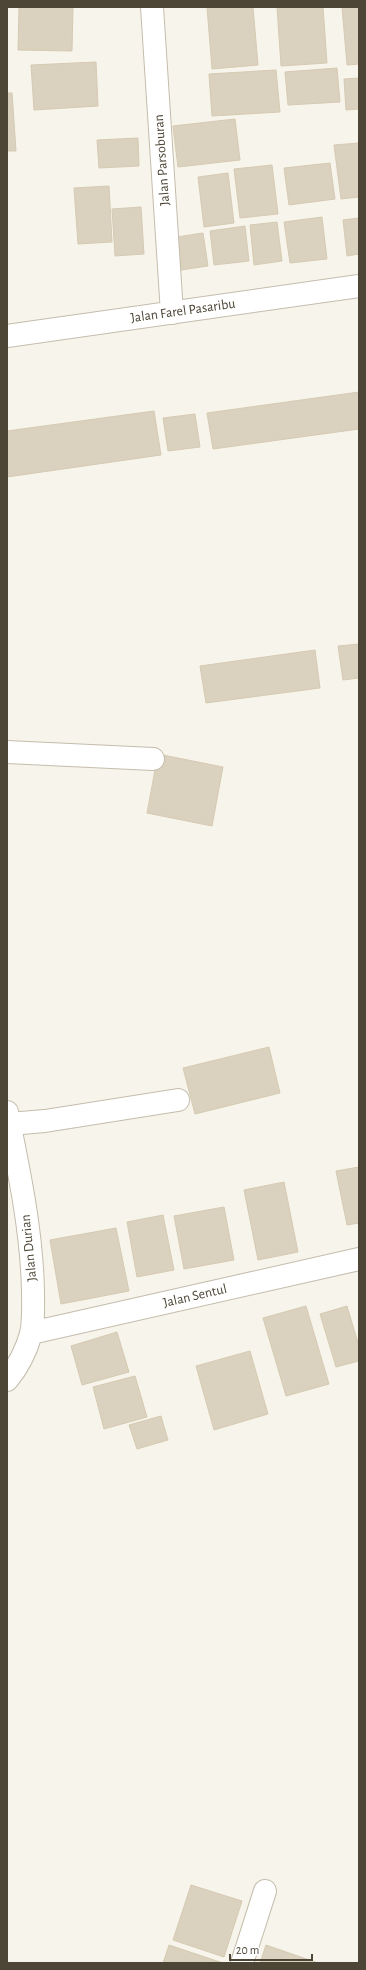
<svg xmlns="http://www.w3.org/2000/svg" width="366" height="1970" font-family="'Alegreya Sans',sans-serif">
<rect width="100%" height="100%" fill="#f7f4eb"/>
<path fill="#dad1bf" stroke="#d6cab1" d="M19,7H73L72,51L18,50Z
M207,7H253L258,65L212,69Z
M277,7H323L327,63L281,66Z
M342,7H359V64L347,65Z
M96,62L98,106L34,110L31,65Z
M337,68L340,102L288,105L285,72Z
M276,70L280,112L212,116L209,74Z
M359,78V109L346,110L344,79Z
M7,93H12L16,151H7Z
M235,119L240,160L178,167L173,126Z
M138,138L139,166L99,168L97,140Z
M359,143V197L341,199L334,145Z
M330,163L335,199L289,205L284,168Z
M272,165L278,214L240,218L234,169Z
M228,173L234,223L204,227L198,177Z
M109,186L112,242L78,244L74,188Z
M141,207L144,254L115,256L112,209Z
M322,217L327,259L290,263L284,222Z
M359,218V254L347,256L343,220Z
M277,222L282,261L254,265L250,225Z
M245,226L249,261L214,265L210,231Z
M203,233L208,266L181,270L177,237Z
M359,392V429L213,449L207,413Z
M154,411L161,455L7,477V431Z
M195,414L200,447L168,451L163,418Z
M359,644V678L343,680L338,646Z
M315,650L320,688L206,703L200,666Z
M158,754L223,767L212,826L147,813Z
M269,1047L280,1093L195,1114L183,1068Z
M359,1167V1223L347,1225L336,1171Z
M284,1182L298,1252L258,1260L244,1190Z
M224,1207L234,1260L184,1269L174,1216Z
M163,1215L174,1270L137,1277L127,1222Z
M116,1228L129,1291L61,1304L50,1240Z
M306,1306L329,1384L286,1396L263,1318Z
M347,1306L359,1346V1361L336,1367L320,1314Z
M117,1332L129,1372L82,1385L71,1346Z
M250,1351L268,1414L214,1430L196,1366Z
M135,1376L147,1417L104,1429L93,1387Z
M161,1416L168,1440L137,1449L129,1425Z
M191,1885L242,1901L224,1957L173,1940Z
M169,1945L223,1963H163Z
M266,1945L318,1963H260Z"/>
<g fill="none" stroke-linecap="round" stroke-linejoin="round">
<g stroke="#c4bdac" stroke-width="24">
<path id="minor" d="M152,7L172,313
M7,336L359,286
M7,752L153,759
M7,1112C19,1171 32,1232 33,1292C33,1305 34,1321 31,1334C26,1351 18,1367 7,1380
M9,1124L45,1121L178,1100
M31,1333L359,1259
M242,1963L265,1891"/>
</g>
<use href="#minor" stroke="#fff" stroke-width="22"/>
</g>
<g text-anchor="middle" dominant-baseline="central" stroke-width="3" stroke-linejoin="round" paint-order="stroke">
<g font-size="14" fill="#4d4637" stroke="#fff">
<text transform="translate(162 160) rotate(-94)">Jalan Parsoburan</text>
<text transform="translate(183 311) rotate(-8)">Jalan Farel Pasaribu</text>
<text transform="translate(29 1248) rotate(-96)">Jalan Durian</text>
<text transform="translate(195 1296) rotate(-13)">Jalan Sentul</text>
</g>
</g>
<rect width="366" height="1970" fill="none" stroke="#4d4637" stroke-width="16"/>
<path d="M230 1954v6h82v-6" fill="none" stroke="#4d4637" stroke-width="2"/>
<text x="236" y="1954" font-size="12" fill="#4d4637" stroke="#ffffff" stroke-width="3" paint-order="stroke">20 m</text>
</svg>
